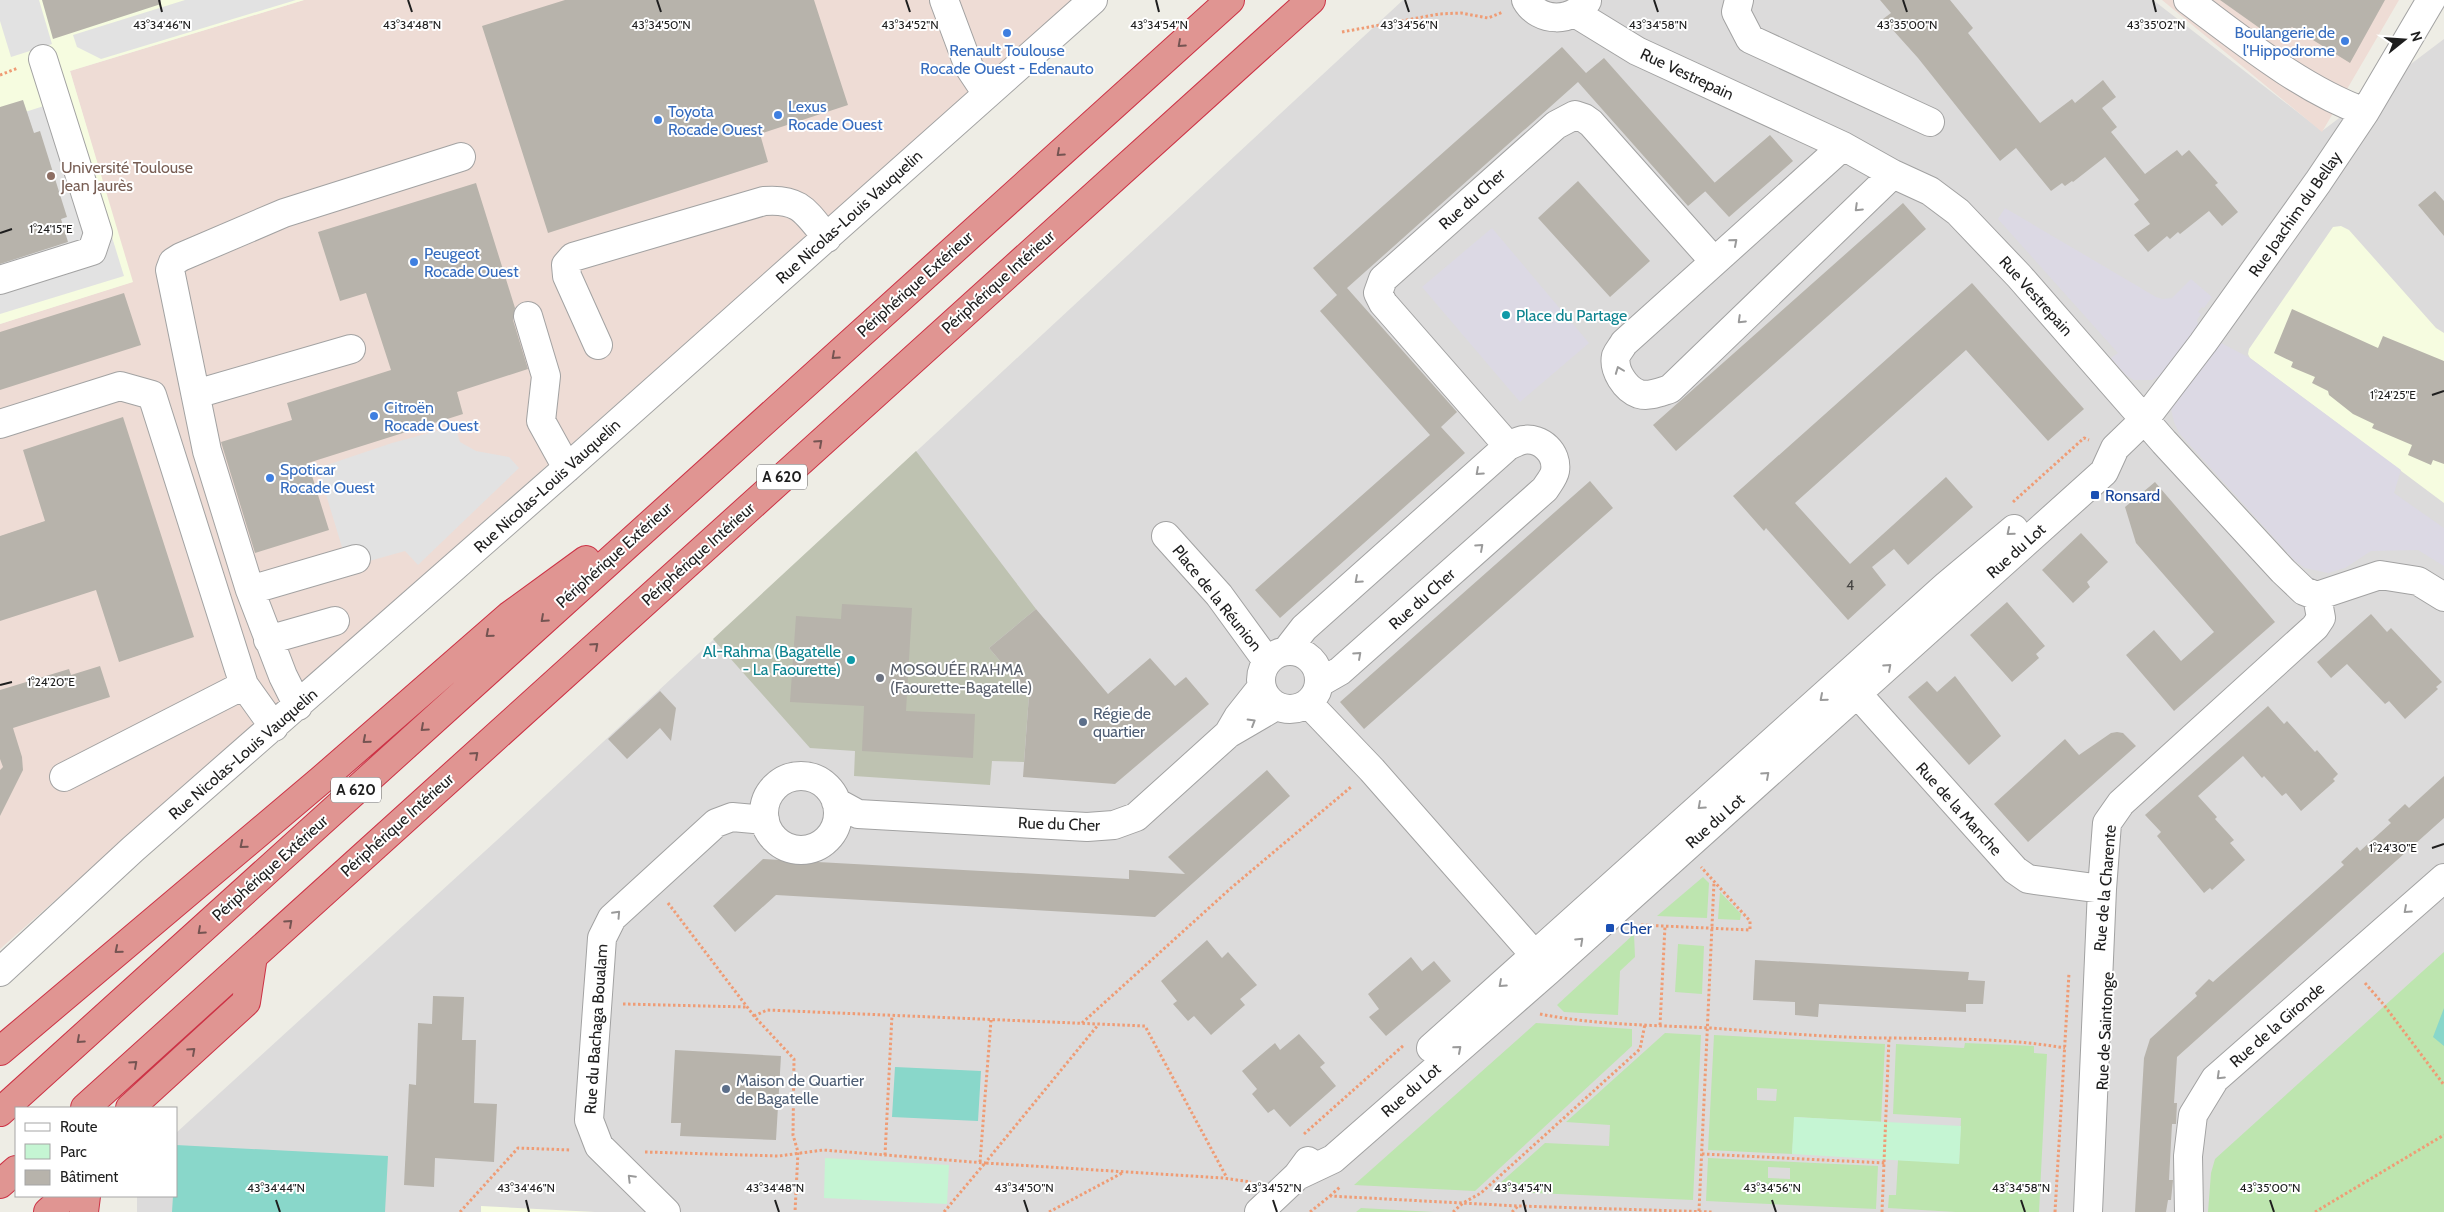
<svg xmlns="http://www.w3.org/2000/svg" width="2444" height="1212" font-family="Cabin,sans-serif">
<rect width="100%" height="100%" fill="#eeede5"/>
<path fill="#dcdbdb" d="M1403,0H2153L2322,131L2444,39V1212H137V1196H176V1133L520,819Z"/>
<path fill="#eedcd5" d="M304,0H1074L0,949V324L132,282L70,71Z
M2162,0H2399L2322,132Z"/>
<path fill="#f6fce0" d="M0,0H304L70,71L133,282L0,324Z
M2341,226L2349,230L2436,328L2444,333V503L2250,358L2248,354L2249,349L2333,227Z
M481,1206L595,1212H481Z"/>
<path fill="#bec2b1" d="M916,451L1036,609L989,648L1029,695L1024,762L992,761L990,785L854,776L855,751L810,748L713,639Z"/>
<path fill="#bde5af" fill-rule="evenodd" d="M1703,877L1709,883L1707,918L1657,916Z
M1720,892L1741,914L1740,920L1718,919Z
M1634,934L1635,957L1620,971L1618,1015L1564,1012L1557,1005Z
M1678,944L1704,946L1702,994L1675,992Z
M2444,952V1212H2208L2211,1173L2215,1159Z
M1536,1023L1632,1029V1046L1475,1191L1354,1185Z
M1665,1033L1701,1035L1693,1200L1491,1191L1545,1143L1609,1146L1610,1125L1566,1122Z
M1714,1035L1885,1044L1881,1122L1795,1117L1792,1154L1708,1150ZM1757,1088L1777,1089L1776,1101L1757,1100Z
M1965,1043L2034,1046V1053L2047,1054L2039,1212H1956L1888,1208L1889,1195H1896L1898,1160L1959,1163L1961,1118L1893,1114L1896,1044L1964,1048Z
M1708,1158L1878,1166L1876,1209L1706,1201ZM1768,1167L1790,1168V1179L1768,1178Z
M1361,1208L1434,1212H1356Z"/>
<path fill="#c5f5d3" d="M1794,1117L1961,1126L1959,1164L1792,1154Z
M825,1158L949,1165L947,1204L824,1198Z"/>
<path fill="#89d7ca" d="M2444,1008V1046L2433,1037Z
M895,1067L981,1071L978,1121L892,1117Z
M176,1145L388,1156L385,1212H172L173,1196H176Z"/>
<path fill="#e2e2e2" d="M0,0H39L52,44L11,57L0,21Z
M185,0H296L101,59L77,47L73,35Z
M69,98L124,276L0,314V120Z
M455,426L460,442L476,451L509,457L519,468L418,565L405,551L348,567L318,468L392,443Z"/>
<path fill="#dcd9e4" d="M2005,208L2156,297L2163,299L2172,298L2191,279L2212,297L2204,308L2202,307L2198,312L2201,314L2197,320L2199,330L2181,356L2161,375L2152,380H2134L2126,375L2111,358L2118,353L1998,219Z
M1492,228L1589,343L1520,402L1422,287Z
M2221,343L2250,358L2401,470L2394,493L2444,528V566L2418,550L2371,551L2345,568L2328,573L2305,568L2295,561L2179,433L2174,422L2171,409Z"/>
<path fill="#b7b3ab" d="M42,0H161V4L53,39Z
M565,0H814L848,105L760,134L768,162L548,233L482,26Z
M1880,0H1950L1973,28L1968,33L2040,123L2072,99L2075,103L2103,80L2116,97L2102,108L2117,127L2111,132L2145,174L2177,150L2182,156L2189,150L2218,183L2215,185L2238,212L2222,226L2209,211L2180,234L2178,232L2170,239L2167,236L2148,252L2134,235L2150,224L2134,204L2139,200L2105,157L2073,182L2072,181L2065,186L2062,183L2051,191L2016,148L2000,161L1918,58L1883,19L1891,13Z
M2220,0H2385L2350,63L2292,27L2275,39Z
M1562,47L1586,73L1604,58L1715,183L1688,206L1578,82L1347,288L1457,412L1441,427L1465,453L1280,618L1255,590L1430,435L1320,311L1337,295L1313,268Z
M23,100L34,133L40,131L67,217L61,219L68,242L0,264V107Z
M1770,135L1793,161L1729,217L1705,191Z
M1578,181L1650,261L1610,297L1538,218Z
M476,183L515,308L513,320L528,369L457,392L463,414L308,463L329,530L255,553L221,442L292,420L287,403L391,370L366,293L340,301L318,232Z
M2435,191L2444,201V236L2418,205Z
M1903,203L1926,229L1676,451L1653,425Z
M1972,283L2084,409L2048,441L1966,350L1795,503L1850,564L1946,477L1973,507L1908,565L1894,549L1872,567L1886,585L1848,620L1766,528L1764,531L1733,496Z
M124,293L141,345L0,390V332Z
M2292,309L2378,348L2383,336L2444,361V464L2433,460L2431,465L2408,455L2412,445L2372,428L2374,424L2353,414L2329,395L2328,391L2312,383L2315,377L2291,367L2293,362L2274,353Z
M123,417L194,637L119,662L96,590L0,621V536L45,521L23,450Z
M1590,481L1613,508L1364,729L1340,702Z
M2155,482L2275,622L2174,711L2126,655L2154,630L2181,661L2214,632L2136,543L2125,507Z
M2081,533L2108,562L2087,582L2090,587L2073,603L2042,570Z
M2007,602L2045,646L2036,654L2039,658L2012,682L1970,635Z
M842,604L912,608L906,711L975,714L973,758L862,751L864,706L790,702L796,616L841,619Z
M1036,609L1108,694L1150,658L1175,686L1186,677L1209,704L1115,784L1023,777L1029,695L989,648Z
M2371,614L2387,632L2391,628L2442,682L2436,687L2438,689L2405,719L2389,701L2385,704L2347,664L2331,678L2317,662Z
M100,666L110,697L13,728L22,757L23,770L0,816V770L3,767L0,759V690L69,669L71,675Z
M1955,676L2001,736L1969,765L1908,697L1927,681L1937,692Z
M660,691L676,708L671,741L660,728L627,759L608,739Z
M2268,706L2284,724L2287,721L2315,752L2317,750L2338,774L2333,779L2335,781L2301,811L2286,793L2282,796L2264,776L2262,778L2243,756L2198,796L2217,817L2215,819L2234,840L2230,843L2245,860L2212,890L2210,888L2204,893L2157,836L2161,832L2145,815Z
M2117,732L2123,733L2136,746L2028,842L1994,804L2065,739L2079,755L2111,733Z
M1267,770L1290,796L1155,917L776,895L735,932L713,906L763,859L1129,879V870L1185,874L1168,857Z
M2444,776V818L2177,1057L2174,1103H2177L2176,1124H2172L2169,1180H2173L2171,1200H2168L2166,1212H2135L2144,1058L2150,1039L2197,996L2195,993L2209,979L2213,982L2344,865L2341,862L2357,847L2360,851L2391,823L2388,820L2405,804L2409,808Z
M1207,940L1222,958L1228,952L1257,985L1240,999L1245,1005L1211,1035L1194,1016L1188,1021L1173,1004L1177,1001L1161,981Z
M1411,957L1422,971L1434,961L1451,981L1386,1036L1369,1017L1379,1009L1368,994Z
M1755,960L1969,972L1968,980L1985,981L1983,1004H1966V1012L1819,1004L1818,1017L1795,1015V1002L1753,1000Z
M433,996L464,997L462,1040H476L474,1103L497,1104L494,1162L435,1158L434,1187L404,1185L409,1084L416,1085L418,1023L432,1024Z
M1299,1034L1325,1063L1320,1067L1336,1086L1290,1127L1274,1109L1268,1113L1252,1094L1257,1089L1242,1071L1275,1043L1280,1050Z
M675,1050L781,1056L776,1140L680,1136L681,1123H671Z"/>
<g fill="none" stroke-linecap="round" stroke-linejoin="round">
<g stroke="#a2a2a2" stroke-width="30">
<path id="minor" d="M944,0L969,67L987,94
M1526,0C1539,23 1573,23 1587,1
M1739,0L1736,12L1750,39L1930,122
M2188,0C2242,40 2301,89 2365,112
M1575,13L1637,51L1843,146L1893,174L1930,191L1958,212L2019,276L2164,442L2283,571L2304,591L2317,596L2380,575L2418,581L2444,597
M1843,146L1624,343C1622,347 1618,351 1616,356C1613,370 1625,389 1639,394C1649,397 1660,392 1670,389L1893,174
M0,280L92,251L98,233L43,59
M528,316L546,376L541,421L567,468
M598,345L567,276L566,265L573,257L764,201C800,198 806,212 827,238
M196,394L351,349
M0,424L120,386L152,395L244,685L274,727
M1508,446L1383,303L1378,293L1383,279L1556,125L1575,115L1584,118L1591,123L1713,260
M1166,536L1219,595L1267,661
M250,590L356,559
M268,640L335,621
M1287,650L1304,628L1508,446C1513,444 1518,441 1523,440C1541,437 1558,453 1555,471C1554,477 1548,484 1545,489L1340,671L1319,683
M1261 680a29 29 0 1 1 58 0a29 29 0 1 1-58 0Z
M1845,680L2015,870L2028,879L2102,889
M1261,688L1238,717L1228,734L1276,706
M1308,703L1372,770L1547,969
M298,706L283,676L250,590L207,451L170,270L173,262L181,257L284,213L461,157
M764 813a37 37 0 1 1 74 0a37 37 0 1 1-74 0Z
M64,777L244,685
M836,802L858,814L1087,827L1114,825L1136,817L1228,734
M0,972L133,849L567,468L1093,0
M1431,1048L1947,585L2014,529
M1297,1176L1333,1159L1548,971L2104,472L2115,448L2145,419L2203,343L2318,182L2365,112L2431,0
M666,1212L599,1146L589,1120L602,938L612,918L716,823L732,817L765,820
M1259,1212L1297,1176L1308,1161
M2088,1212L2102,889L2107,823L2121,803L2315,627L2321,618L2317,596
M2189,1212L2188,1156L2193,1115L2215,1079L2444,878"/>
</g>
<g stroke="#cc3245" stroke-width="30">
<path id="highway" d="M0,1051L321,780L509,616L586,560
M85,1108L1311,0
M130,1108L246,1002L253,956
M0,1112L1230,0
M0,1184L16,1170
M48,1212L66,1196
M84,1212L86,1196"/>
</g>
<path stroke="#ef9c75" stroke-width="3" stroke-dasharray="2.5 2.5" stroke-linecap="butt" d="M1342,32L1439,14L1461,13L1488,18L1503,12
M0,75L18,68
M2013,502L2084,438L2089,440
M668,903L754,1016L794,1059L793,1135L798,1152L795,1212
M1641,925L1750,930V921L1701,867
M2365,983L2384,1005L2444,1085
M623,1004L746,1007
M1540,1014C1595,1025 1653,1025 1710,1028C1770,1032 1831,1038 1891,1038C1950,1039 2007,1038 2065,1048
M754,1016L767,1010L1145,1026L1227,1178
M1082,1023L1231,888L1351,787
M1660,1025L1665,926
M1304,1134L1404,1045
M645,1152L779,1156L823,1150L985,1163L1098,1025
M1702,1154L1885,1163
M885,1155L892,1015
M980,1162L991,1020
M1330,1196L1341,1186
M1699,1211L1714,882
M460,1212L518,1148L571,1150
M944,1212L985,1163L1223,1178L1251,1182
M1049,1212L1124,1172
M1310,1212L1330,1196L1518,1206L1713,1212
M1453,1212L1463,1203L1481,1193L1640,1049L1645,1024
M1512,1212L1518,1206
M1882,1212L1889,1038
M2055,1212L2069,973
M2315,1212L2444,1135"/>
<use href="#minor" stroke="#fff" stroke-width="28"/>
<use href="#highway" stroke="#e09592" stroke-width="28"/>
</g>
<defs><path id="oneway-chevron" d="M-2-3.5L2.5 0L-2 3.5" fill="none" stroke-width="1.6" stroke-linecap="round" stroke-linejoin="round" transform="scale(1.25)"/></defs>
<g stroke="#755452">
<use href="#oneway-chevron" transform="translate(1181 44) rotate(138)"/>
<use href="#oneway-chevron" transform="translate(1060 153) rotate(138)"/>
<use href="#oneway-chevron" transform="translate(835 356) rotate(138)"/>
<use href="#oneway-chevron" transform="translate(819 443) rotate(-42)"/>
<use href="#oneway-chevron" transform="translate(544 619) rotate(138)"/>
<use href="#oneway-chevron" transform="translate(489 634) rotate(139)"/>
<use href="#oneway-chevron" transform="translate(595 646) rotate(-42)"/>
<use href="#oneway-chevron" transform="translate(424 728) rotate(138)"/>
<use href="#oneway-chevron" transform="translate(366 740) rotate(139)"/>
<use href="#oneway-chevron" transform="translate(475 755) rotate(-42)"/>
<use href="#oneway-chevron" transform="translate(243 845) rotate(140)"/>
<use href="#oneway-chevron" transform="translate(289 923) rotate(-42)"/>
<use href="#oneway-chevron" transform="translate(201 931) rotate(138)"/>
<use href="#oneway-chevron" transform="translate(118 950) rotate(140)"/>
<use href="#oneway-chevron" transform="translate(80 1040) rotate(138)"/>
<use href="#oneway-chevron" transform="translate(192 1051) rotate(-42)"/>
<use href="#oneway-chevron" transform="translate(134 1064) rotate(-42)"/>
</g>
<g stroke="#9a9a9a">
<use href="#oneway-chevron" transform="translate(1858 208) rotate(136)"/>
<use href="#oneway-chevron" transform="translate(1734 242) rotate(-41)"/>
<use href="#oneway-chevron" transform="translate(1741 320) rotate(136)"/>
<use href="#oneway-chevron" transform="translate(1619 370) rotate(-111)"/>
<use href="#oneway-chevron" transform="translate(1479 472) rotate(138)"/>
<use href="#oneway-chevron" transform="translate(2010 532) rotate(140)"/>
<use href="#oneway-chevron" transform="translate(1480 547) rotate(-42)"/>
<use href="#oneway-chevron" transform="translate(1358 580) rotate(138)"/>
<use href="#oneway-chevron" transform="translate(1358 655) rotate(-42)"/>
<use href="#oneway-chevron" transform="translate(1888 667) rotate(-42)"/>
<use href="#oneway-chevron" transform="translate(1823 698) rotate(139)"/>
<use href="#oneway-chevron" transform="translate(1252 722) rotate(-31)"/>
<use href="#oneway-chevron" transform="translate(1766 775) rotate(-42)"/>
<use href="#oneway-chevron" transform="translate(1701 806) rotate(138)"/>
<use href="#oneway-chevron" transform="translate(2407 910) rotate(138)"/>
<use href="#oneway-chevron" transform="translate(617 914) rotate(-47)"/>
<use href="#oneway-chevron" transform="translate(1580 941) rotate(-43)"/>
<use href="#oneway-chevron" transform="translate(1502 984) rotate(138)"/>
<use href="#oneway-chevron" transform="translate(1458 1049) rotate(-41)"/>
<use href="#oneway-chevron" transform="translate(2220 1076) rotate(136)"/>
<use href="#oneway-chevron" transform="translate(631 1178) rotate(-135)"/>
</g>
<path fill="none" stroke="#1e1e1e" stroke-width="2" d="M159,0L162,12M408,0L412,12M657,0L661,12M906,0L910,12M1156,0L1159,12M1405,0L1409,12M1654,0L1658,12M1903,0L1907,12M2153,0L2156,12M0,233L12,229M2432,395L2444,391M0,685L12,682M2432,848L2444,844M276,1200L280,1212M526,1200L529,1212M775,1200L779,1212M1024,1200L1028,1212M1273,1200L1277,1212M1523,1200L1526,1212M1772,1200L1776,1212M2021,1200L2025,1212M2270,1200L2274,1212"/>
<g fill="#3f7fe0" stroke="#fff" stroke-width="2">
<circle cx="1007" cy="33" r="5"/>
<circle cx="2345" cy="41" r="5"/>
<circle cx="778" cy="115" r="5"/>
<circle cx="658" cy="120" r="5"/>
<circle cx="414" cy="262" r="5"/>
<circle cx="374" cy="416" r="5"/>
<circle cx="270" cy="478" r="5"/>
</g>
<circle fill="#8d6e63" stroke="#fff" stroke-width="2" cx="51" cy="176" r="5"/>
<g fill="#0f9aa8" stroke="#fff" stroke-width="2">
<circle cx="1506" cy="315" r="5"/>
<circle cx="851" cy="660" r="5"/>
</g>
<g fill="#1a4fb4" stroke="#fff" stroke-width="2">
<rect x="2090" y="490" width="10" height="10" rx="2.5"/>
<rect x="1605" y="923" width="10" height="10" rx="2.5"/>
</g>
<circle fill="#6b7280" stroke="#fff" stroke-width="2" cx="880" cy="678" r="5"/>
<g fill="#5c6f8a" stroke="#fff" stroke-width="2">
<circle cx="1083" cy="722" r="5"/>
<circle cx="726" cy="1089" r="5"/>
</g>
<g text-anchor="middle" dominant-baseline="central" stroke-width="4" stroke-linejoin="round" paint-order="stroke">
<g font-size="14" fill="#444341">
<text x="1850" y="585">4</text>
</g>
<g fill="#fff" stroke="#626262" stroke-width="1">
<rect x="757" y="464.5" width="50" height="25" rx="4"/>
<rect x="331" y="777.5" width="50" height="25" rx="4"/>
</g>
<g font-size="15" font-weight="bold" fill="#1e1e1e">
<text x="782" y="477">A 620</text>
<text x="356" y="790">A 620</text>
</g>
<g font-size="16" fill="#366cbe" stroke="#fff" text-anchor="start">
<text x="2335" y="32" text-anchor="end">Boulangerie de<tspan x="2335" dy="18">l'Hippodrome</tspan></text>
<text x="1007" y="50" text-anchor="middle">Renault Toulouse<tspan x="1007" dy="18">Rocade Ouest - Edenauto</tspan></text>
<text x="788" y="106">Lexus<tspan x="788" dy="18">Rocade Ouest</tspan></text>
<text x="668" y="111">Toyota<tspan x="668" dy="18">Rocade Ouest</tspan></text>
<text x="424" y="253">Peugeot<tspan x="424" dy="18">Rocade Ouest</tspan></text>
<text x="384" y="407">Citroën<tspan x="384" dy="18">Rocade Ouest</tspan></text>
<text x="280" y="469">Spoticar<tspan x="280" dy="18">Rocade Ouest</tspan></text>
</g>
<g font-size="16" fill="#1e1e1e" stroke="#fff">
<text transform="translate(1687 74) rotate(25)">Rue Vestrepain</text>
<text transform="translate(1472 199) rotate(-42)">Rue du Cher</text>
<text transform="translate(2295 214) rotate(-55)">Rue Joachim du Bellay</text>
<text transform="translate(849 217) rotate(-42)">Rue Nicolas-Louis Vauquelin</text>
<text transform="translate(998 282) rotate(-42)">Périphérique Intérieur</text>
<text transform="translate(915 284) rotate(-42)">Périphérique Extérieur</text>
<text transform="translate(2036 296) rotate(48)">Rue Vestrepain</text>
<text transform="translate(547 486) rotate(-42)">Rue Nicolas-Louis Vauquelin</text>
<text transform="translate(2016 551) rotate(-42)">Rue du Lot</text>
<text transform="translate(698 554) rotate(-42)">Périphérique Intérieur</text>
<text transform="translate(614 555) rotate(-42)">Périphérique Extérieur</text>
<text transform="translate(1217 598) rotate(51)">Place de la Réunion</text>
<text transform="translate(1422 599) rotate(-42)">Rue du Cher</text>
<text transform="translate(243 754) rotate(-41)">Rue Nicolas-Louis Vauquelin</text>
<text transform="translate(1959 809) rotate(48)">Rue de la Manche</text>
<text transform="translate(1715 821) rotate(-42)">Rue du Lot</text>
<text transform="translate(1059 824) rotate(2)">Rue du Cher</text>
<text transform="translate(397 825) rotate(-42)">Périphérique Intérieur</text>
<text transform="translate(270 868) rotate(-42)">Périphérique Extérieur</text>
<text transform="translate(2105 888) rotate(-85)">Rue de la Charente</text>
<text transform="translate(2277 1025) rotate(-41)">Rue de la Gironde</text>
<text transform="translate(596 1029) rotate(-86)">Rue du Bachaga Boualam</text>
<text transform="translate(2105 1031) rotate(-87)">Rue de Saintonge</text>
<text transform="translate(1411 1090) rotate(-41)">Rue du Lot</text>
</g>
<g font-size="16" fill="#785e54" stroke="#fff" text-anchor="start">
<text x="61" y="167">Université Toulouse<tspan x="61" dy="18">Jean Jaurès</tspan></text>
</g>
<g font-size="16" fill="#0d838f" stroke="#fff" text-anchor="start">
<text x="1516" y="315">Place du Partage</text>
<text x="841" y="651" text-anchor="end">Al-Rahma (Bagatelle<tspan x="841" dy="18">- La Faourette)</tspan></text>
</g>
<g font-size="16" fill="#164399" stroke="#fff" text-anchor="start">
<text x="2105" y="495">Ronsard</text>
<text x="1620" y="928">Cher</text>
</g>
<g font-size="16" fill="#5b616d" stroke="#fff" text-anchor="start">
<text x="890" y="669">MOSQUÉE RAHMA<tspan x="890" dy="18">(Faourette-Bagatelle)</tspan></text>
</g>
<g font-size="16" fill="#4e5e75" stroke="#fff" text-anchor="start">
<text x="1093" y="713">Régie de<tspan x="1093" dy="18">quartier</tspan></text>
<text x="736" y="1080">Maison de Quartier<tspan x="736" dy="18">de Bagatelle</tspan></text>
</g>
</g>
<g font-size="12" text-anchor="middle" fill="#1e1e1e" stroke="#fff" stroke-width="4" stroke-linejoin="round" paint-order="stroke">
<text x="162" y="29">43°34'46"N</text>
<text x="412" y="29">43°34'48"N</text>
<text x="661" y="29">43°34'50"N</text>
<text x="910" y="29">43°34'52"N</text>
<text x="1159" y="29">43°34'54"N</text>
<text x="1409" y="29">43°34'56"N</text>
<text x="1658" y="29">43°34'58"N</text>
<text x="1907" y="29">43°35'00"N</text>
<text x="2156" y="29">43°35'02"N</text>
<text x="51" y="233">1°24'15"E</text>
<text x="2393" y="399">1°24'25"E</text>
<text x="51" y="686">1°24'20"E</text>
<text x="2393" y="852">1°24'30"E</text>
<text x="276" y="1192">43°34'44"N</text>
<text x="526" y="1192">43°34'46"N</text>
<text x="775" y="1192">43°34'48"N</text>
<text x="1024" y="1192">43°34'50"N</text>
<text x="1273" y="1192">43°34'52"N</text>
<text x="1523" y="1192">43°34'54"N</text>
<text x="1772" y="1192">43°34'56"N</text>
<text x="2021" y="1192">43°34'58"N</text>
<text x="2270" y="1192">43°35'00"N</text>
</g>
<rect x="15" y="1107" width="162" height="90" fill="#ffffff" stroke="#a5a5a5"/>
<rect x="25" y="1123" width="25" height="8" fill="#ffffff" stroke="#a5a5a5"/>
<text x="60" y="1132" font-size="15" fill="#1e1e1e">Route</text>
<rect x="25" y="1144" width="25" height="15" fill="#c5f5d3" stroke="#a5a5a5"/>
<text x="60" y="1157" font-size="15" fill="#1e1e1e">Parc</text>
<rect x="25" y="1170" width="25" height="15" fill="#b7b3ab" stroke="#a5a5a5"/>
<text x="60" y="1182" font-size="15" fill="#1e1e1e">Bâtiment</text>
<g transform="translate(2404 40) rotate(73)" stroke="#ffffff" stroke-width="4" paint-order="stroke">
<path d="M0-4L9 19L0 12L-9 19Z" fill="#1e1e1e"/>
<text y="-8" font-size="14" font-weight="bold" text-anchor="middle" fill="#1e1e1e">N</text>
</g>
</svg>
